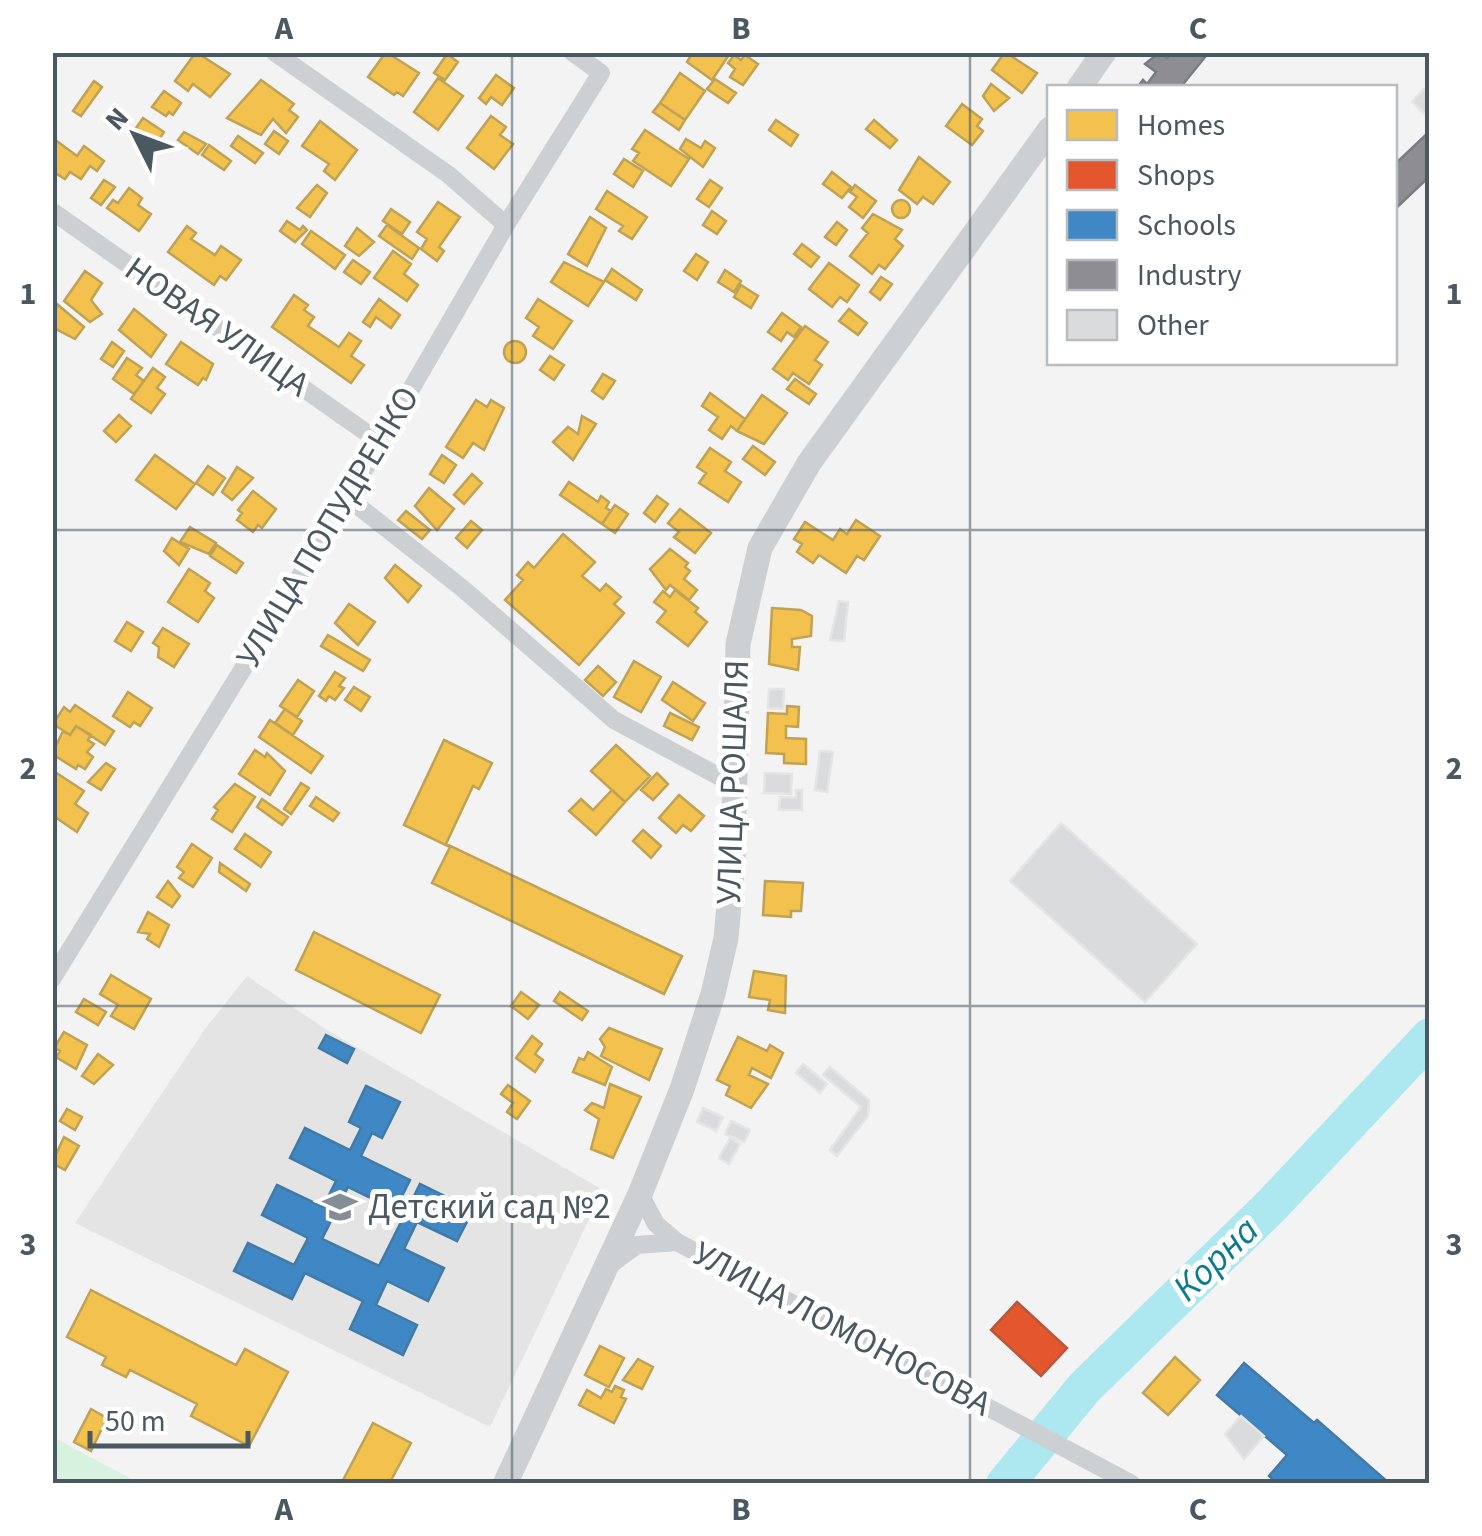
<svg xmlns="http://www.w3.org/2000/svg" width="1482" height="1536" font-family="'Source Sans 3',sans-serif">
<rect width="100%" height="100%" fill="#f4f3f3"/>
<path fill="#e5e4e5" d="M247,976L327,1030L603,1190L490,1427L75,1223L205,1029Z"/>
<path fill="#d8f2e0" d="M53,1437L139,1483H53Z"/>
<path fill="#f2c14e" stroke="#bfa254" stroke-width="2.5" d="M196,52L230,74L210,97L193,84L188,91L175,81Z
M386,52L419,73L403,96L397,92L394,95L368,77Z
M693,52H731L712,80L687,62Z
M1005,52L1037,73L1022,93L992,70Z
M447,54L458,62L445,80L434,73Z
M734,55L741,60L745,55L758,64L743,85L730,77L735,69L728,63Z
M680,73L705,91L685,120L660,103Z
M496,75L514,88L502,105L491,97L486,104L479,98Z
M438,78L463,96L438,130L414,112Z
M715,79L736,93L728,103L707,89Z
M261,80L294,104L289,110L298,117L286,133L273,119L261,135L227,118Z
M94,81L102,87L81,116L73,111Z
M991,84L1009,98L994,111L983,96Z
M164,91L181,103L173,115L169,112L166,116L152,107Z
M660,103L685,120L679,130L653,112Z
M962,104L982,119L977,126L983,131L972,145L946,126Z
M491,116L506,127L500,135L513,144L494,169L467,148Z
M143,118L164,132L160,138L165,142L160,150L134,131Z
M776,120L798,135L791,146L769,130Z
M874,120L897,140L890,148L866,129Z
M320,121L357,150L335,180L324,171L329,164L302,146Z
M645,130L689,159L671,186L633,161L639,153L632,149Z
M274,131L288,141L279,154L265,144Z
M184,132L206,144L198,154L178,140Z
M238,136L263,153L255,163L231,146Z
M54,139L77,156L84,146L104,161L97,171L90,166L81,179L70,172L65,179L52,171Z
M686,139L701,148L705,141L715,148L703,167L680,149Z
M209,145L231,161L224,170L202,155Z
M919,157L950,182L933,204L923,197L917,204L899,190Z
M624,159L643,171L633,187L614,174Z
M832,172L851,187L842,198L823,184Z
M104,180L115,187L101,205L91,198Z
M710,180L722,188L709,207L697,199Z
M317,185L327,193L310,217L297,208Z
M855,185L876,201L863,218L849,207L857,197L850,192Z
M129,188L142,198L138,205L151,214L139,231L107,208L113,200L118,203Z
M607,191L647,217L632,239L619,231L623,226L596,209Z
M892 209a9 9 0 1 1 18 0a9 9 0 1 1-18 0Z
M438,202L460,217L439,247L444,251L437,261L421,249L427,239L417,232Z
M391,209L410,222L402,234L383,221Z
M712,211L726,221L717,234L703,225Z
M873,214L902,230L895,239L903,246L885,269L879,265L872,274L850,256L868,233L862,228Z
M590,217L606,228L587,266L568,254Z
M287,221L300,230L303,226L307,230L295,242L280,231Z
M837,222L847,230L836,245L825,237Z
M387,225L419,248L412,259L379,236Z
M187,226L196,233L191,239L215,255L221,246L241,260L226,280L220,276L214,285L168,252Z
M357,228L374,242L359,256L345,246Z
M311,231L345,255L335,269L302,244Z
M802,244L819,257L811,267L794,254Z
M393,251L411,264L404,274L418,285L407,301L374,278Z
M696,254L708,262L697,280L684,271Z
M353,260L370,272L361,284L344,272Z
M564,262L604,282L588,306L551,282Z
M829,263L859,285L847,302L840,297L832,307L809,289Z
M612,269L642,290L636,300L605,280Z
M725,270L741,281L734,292L718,282Z
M85,271L102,283L91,300L102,314L90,322L64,301Z
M881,277L892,284L880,300L870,292Z
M741,285L758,296L751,308L734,297Z
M294,295L308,305L304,310L314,317L308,326L339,347L349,333L361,341L351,356L364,365L351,383L272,327Z
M379,299L400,315L391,328L376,317L370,327L363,322Z
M538,299L572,321L553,349L533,336L539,327L526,318Z
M57,304L84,327L75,339L52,327Z
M134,309L166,335L151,357L119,330Z
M849,309L867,323L858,335L839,321Z
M782,313L801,327L794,337L787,332L781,341L768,332Z
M805,326L828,342L815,360L822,365L809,384L793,373L788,380L773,369Z
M504 352a11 11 0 1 1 22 0a11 11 0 1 1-22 0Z
M112,342L124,351L113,367L101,359Z
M181,342L213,364L206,380L203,378L198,385L166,364Z
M550,356L564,365L554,380L540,370Z
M127,358L142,368L136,375L144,381L134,394L113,379Z
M153,368L165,377L157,388L165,394L151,413L131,399Z
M603,374L615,381L603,399L592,391Z
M795,379L816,394L809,404L787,389Z
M710,393L745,419L737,431L731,426L722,439L709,430L718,417L702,406Z
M762,395L787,413L764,444L737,431Z
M476,400L487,407L491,400L504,408L484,450L473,443L463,458L446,447Z
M119,415L131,426L116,442L104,431Z
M582,416L596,424L573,460L553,442L568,427L578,434Z
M753,446L775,462L765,475L743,459Z
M710,448L731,462L725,471L741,482L728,502L699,483L706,473L697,467Z
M155,455L195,484L176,509L136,480Z
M442,455L456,465L444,483L430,474Z
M208,466L225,478L213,495L196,483Z
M237,467L253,478L232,500L222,492Z
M472,474L482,483L464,504L454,495Z
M569,482L598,502L601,496L609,502L606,508L611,511L602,524L560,495Z
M429,488L454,509L437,530L415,506Z
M253,491L276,509L262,528L258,525L253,532L237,520L242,513L238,510Z
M657,496L668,504L655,522L644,513Z
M615,505L628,514L615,533L602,524Z
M680,509L711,533L695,553L674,537L679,532L668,523Z
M406,511L430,530L422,539L398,520Z
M856,520L880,536L864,560L857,556L846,573L819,555L813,563L797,552L802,544L794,539L805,522L833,540L840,529L847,534Z
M471,521L482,530L467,548L456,538Z
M190,527L216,543L209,554L180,542Z
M563,534L595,562L582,576L600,591L606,584L621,597L614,604L624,613L579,665L505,600L523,580L517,575L528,562L534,568Z
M172,538L189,549L179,565L164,551Z
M217,545L243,563L236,573L210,556Z
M670,549L688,563L685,567L690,571L684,579L697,590L689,600L670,585L666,590L650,569Z
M395,565L421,586L408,602L385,578Z
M189,569L210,583L205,591L214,598L198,622L168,602Z
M675,590L698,608L695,612L707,622L688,646L657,622L666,611L654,602L663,591L670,597Z
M349,604L375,622L358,645L335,623Z
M772,608L801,610L812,616L811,636L792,639V647H800L798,670L769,664Z
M127,622L143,632L131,651L115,641Z
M163,628L189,644L174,667L158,657L159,647L153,643Z
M328,635L370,660L363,671L321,646Z
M634,661L661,677L641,712L614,697Z
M598,666L616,682L603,696L585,680Z
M335,672L345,678L339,686L344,688L335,700L329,696L326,701L319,696Z
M298,680L314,691L297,717L280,706Z
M673,682L705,703L693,721L662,700Z
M354,687L370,697L361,711L345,700Z
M128,692L152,708L140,726L134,722L130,727L113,716Z
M75,705L114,731L105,745L76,726L70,735L53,724L64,707L70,712Z
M787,706L799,707L798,727L786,726V738L806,739V764L784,763V754L766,753L768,713L787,714Z
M285,709L302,721L293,735L275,723Z
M670,713L699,727L692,740L664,726Z
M270,720L323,756L311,773L259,737Z
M76,726L91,735L88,740L94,744L87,752L93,757L85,769L78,765L76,769L52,754L63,731L70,735Z
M444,740L492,763L479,789L473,786L446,844L682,956L664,994L432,883L450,847L404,825Z
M616,745L650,776L625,802L591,771Z
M255,750L265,757L267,753L285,771L270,795L239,774Z
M106,763L115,769L101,790L88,782Z
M52,770L84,791L75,804L88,813L77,832L55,817L52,821Z
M657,773L668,784L653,800L641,790Z
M301,783L309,788L291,814L284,809Z
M235,784L255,797L232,832L212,819L218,810L214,807Z
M612,790L625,802L596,835L569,811L581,799L593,810Z
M679,795L704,816L691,831L683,825L676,833L659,818Z
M316,797L339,813L333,821L310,806Z
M262,799L288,817L282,825L257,807Z
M643,830L661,846L651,858L633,841Z
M245,834L271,852L261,867L235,849Z
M192,844L212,858L193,887L179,878L184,872L177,867Z
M220,863L250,884L246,891L219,872Z
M168,881L180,896L172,907L157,897Z
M765,881L803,883L801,911H791V917L763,915Z
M148,912L169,925L159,947L147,939L150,934L138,932Z
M314,932L440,995L421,1033L296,970Z
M754,971L786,976L785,1013L768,1010L770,1000L749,997Z
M111,975L151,999L134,1029L111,1016L118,1005L100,994Z
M521,992L539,1005L528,1019L511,1006Z
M560,992L588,1011L582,1020L554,1001Z
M84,999L106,1012L98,1025L76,1012Z
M609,1028L662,1049L649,1080L601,1056L605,1047L600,1039Z
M64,1032L87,1045L76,1069L56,1057L60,1051L54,1048Z
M532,1036L542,1044L535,1054L543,1060L535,1072L516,1058Z
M738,1037L767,1051L770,1045L783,1053L771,1078L752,1068L749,1075L768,1084L751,1108L726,1095L730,1086L717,1080Z
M588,1052L612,1067L605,1085L573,1072L579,1058L584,1060Z
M98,1054L113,1065L94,1084L82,1076Z
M610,1084L641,1097L613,1158L591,1149L599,1119L585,1110L592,1103L604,1108Z
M508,1085L530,1101L517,1119L507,1112L513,1103L501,1094Z
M67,1109L82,1117L75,1130L60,1121Z
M64,1137L79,1146L65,1170L52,1163Z
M91,1290L236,1365L245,1349L288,1372L249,1446L191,1416L197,1404L130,1370L126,1377L102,1365L106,1357L67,1337Z
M600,1346L624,1358L609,1387L585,1375Z
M1175,1357L1200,1380L1168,1415L1143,1393Z
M638,1359L653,1367L642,1389L623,1380Z
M615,1386L624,1390L621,1397L626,1399L614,1423L579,1405L587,1390L601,1398L606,1389L612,1392Z
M91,1409L107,1418L91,1451L74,1442Z
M373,1423L411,1443L389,1484H341Z"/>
<path fill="#e4572e" stroke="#b6573d" stroke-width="2.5" d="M1017,1302L1067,1348L1041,1376L991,1330Z"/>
<path fill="#3f88c5" stroke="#427aa7" stroke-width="2.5" d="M326,1035L354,1049L347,1063L319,1048Z
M366,1086L400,1102L382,1138L372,1133L361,1156L410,1180L395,1210L348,1187L322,1239L379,1266L420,1184L473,1210L457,1241L417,1222L404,1249L444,1268L428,1301L387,1281L376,1305L417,1325L403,1355L350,1329L363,1301L305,1273L292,1299L234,1271L248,1243L294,1265L308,1238L262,1215L277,1185L323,1207L336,1181L290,1158L305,1128L350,1150L361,1128L349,1122Z
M1244,1363L1314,1423L1317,1420L1390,1484H1278L1269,1476L1287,1455L1217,1395Z"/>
<path fill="#8d8d92" stroke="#797d83" stroke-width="2.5" d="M1160,52L1167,58L1172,52H1209L1180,88H1137L1143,80L1147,84L1156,72L1145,64Z
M1430,131V176L1394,210V165Z"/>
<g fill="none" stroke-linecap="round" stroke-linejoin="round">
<path stroke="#ade8f1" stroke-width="38" d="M1005,1484L1085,1387L1272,1205L1430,1037"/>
</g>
<path fill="#dadbdc" stroke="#e5e5e6" stroke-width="2.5" d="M1424,89L1430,94V119L1412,102Z
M839,601L848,602L844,641L830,640Z
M769,689H784L783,709L768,708Z
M820,751L833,752L827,792L815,790Z
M765,773L792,774L791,794L764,793Z
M796,790H802V810H779L780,797L796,798Z
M1061,823L1197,944L1145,1002L1010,881Z
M803,1064L827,1084L820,1093L796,1073Z
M830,1067L869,1100L868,1116L837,1156L830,1150L861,1107L823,1075Z
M703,1108L723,1117L716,1131L697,1122Z
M731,1121L750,1130L744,1142L725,1134Z
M730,1138L740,1144L729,1164L719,1158Z
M1241,1416L1264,1436L1244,1459L1225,1434Z"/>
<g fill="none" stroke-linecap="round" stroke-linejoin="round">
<path stroke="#cdd0d2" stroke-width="18" d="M274,52L449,175L506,225
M52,211L381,443
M348,498L462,588L614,720L737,786
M52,979L348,498L506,225L601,73L572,52
M640,1194L656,1224L677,1242L1132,1484
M610,1265L637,1245L677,1242"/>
<path stroke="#cdd0d2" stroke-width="25" d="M1079,88L1104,52
M505,1484L640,1194L682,1089L713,994L726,938L733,860L738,644L760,548L809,463L1050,129"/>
</g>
<path fill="none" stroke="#495861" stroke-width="2.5" stroke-opacity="0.55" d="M512,52V1484M970,52V1484M52,530H1430M52,1006H1430"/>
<defs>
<g id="school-bare" transform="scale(2.7)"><path d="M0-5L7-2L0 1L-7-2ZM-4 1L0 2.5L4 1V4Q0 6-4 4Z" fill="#858e94" stroke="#fff" stroke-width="2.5" paint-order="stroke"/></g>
</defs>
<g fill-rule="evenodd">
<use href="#school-bare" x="340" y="1207"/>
</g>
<g text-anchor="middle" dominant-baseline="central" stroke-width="10" stroke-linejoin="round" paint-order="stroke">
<g font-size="35" fill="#495861" stroke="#fff">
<text transform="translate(217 327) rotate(35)">НОВАЯ УЛИЦА</text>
<text transform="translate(328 527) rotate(-59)">УЛИЦА ПОПУДРЕНКО</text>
<text transform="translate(733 782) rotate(-88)">УЛИЦА РОШАЛЯ</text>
<text transform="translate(842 1329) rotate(28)">УЛИЦА ЛОМОНОСОВА</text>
</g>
<g font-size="35" fill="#495861" stroke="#fff" text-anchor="start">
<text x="368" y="1207">Детский сад №2</text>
</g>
<g font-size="38" font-style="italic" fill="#0a7c8c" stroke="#fff">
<text transform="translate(1216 1259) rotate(-44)">Корна</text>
</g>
</g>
<rect width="1482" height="1536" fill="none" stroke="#ffffff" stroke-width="110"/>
<rect x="1047" y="85" width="350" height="280" fill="#ffffff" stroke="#b6bcc0" stroke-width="2.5"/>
<rect x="1067" y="110" width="50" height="30" fill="#f2c14e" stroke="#b6bcc0" stroke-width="2.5"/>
<text x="1137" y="135" font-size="30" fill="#495861">Homes</text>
<rect x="1067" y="160" width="50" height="30" fill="#e4572e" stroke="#b6bcc0" stroke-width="2.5"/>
<text x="1137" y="185" font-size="30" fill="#495861">Shops</text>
<rect x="1067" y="210" width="50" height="30" fill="#3f88c5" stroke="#b6bcc0" stroke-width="2.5"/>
<text x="1137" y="235" font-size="30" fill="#495861">Schools</text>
<rect x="1067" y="260" width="50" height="30" fill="#8d8d92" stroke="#b6bcc0" stroke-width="2.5"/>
<text x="1137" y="285" font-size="30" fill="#495861">Industry</text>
<rect x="1067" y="310" width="50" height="30" fill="#dadbdc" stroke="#b6bcc0" stroke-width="2.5"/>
<text x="1137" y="335" font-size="30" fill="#495861">Other</text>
<g transform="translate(135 135) rotate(312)" stroke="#ffffff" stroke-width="8" paint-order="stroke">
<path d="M0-8L18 38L0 25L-18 38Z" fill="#495861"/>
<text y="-15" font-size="28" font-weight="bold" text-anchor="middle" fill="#495861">N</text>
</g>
<path d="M90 1431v15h158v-15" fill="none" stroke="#495861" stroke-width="5"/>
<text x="105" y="1431" font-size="30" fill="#495861" stroke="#ffffff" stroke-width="8" paint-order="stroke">50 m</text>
<rect x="55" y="55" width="1372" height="1426" fill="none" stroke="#495861" stroke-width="4"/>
<g font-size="32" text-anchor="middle" font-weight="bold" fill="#495861">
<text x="284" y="39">A</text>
<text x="741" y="39">B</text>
<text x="1198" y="39">C</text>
<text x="28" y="304">1</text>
<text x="1454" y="304">1</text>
<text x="28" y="779">2</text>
<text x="1454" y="779">2</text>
<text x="28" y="1255">3</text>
<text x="1454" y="1255">3</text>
<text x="284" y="1520">A</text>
<text x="741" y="1520">B</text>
<text x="1198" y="1520">C</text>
</g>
</svg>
